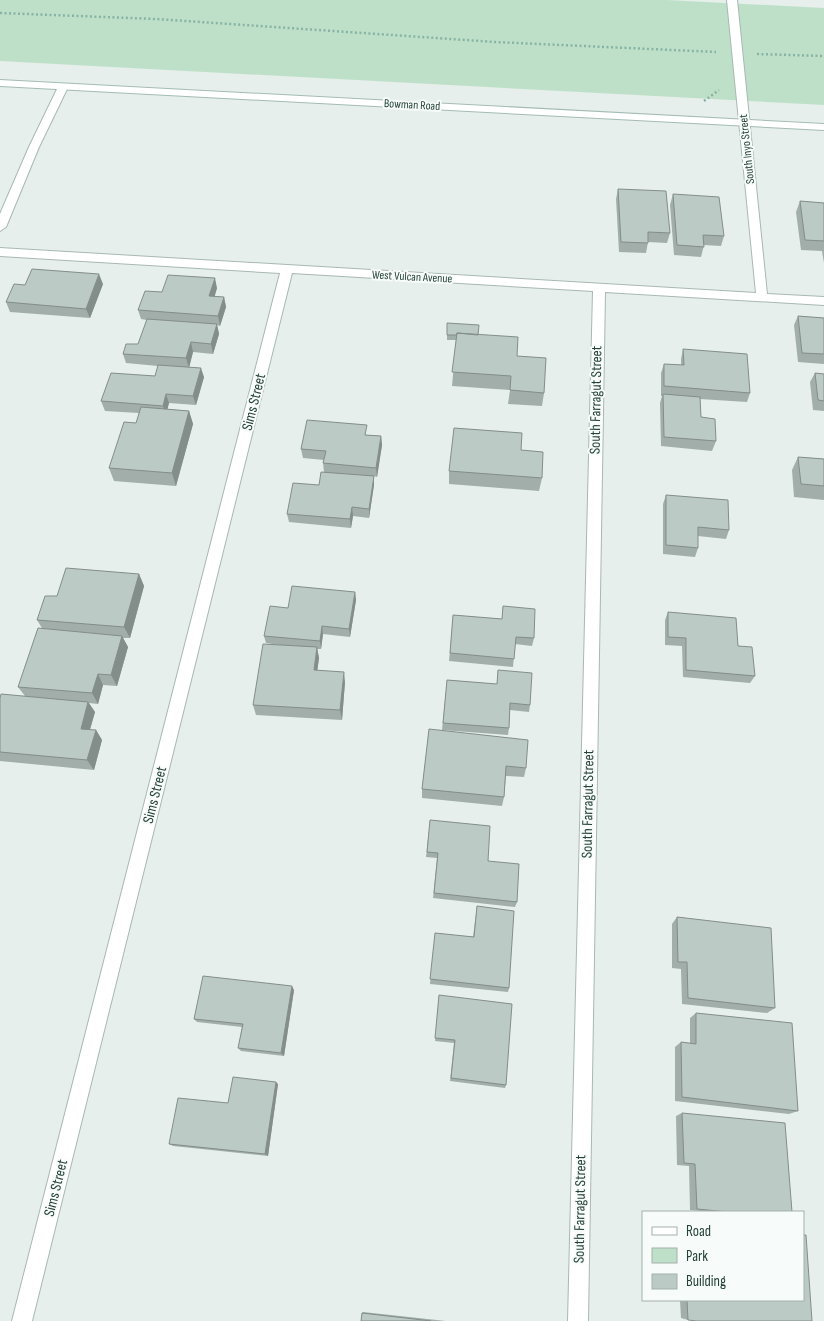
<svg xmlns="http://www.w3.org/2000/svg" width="824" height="1321" font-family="'Sofia Sans Condensed',sans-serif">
<rect width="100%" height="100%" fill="#e6efeb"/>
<path fill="#bfe0c8" d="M0,0H667L824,8V105L0,61Z"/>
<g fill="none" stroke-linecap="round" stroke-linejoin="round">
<g stroke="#a8b8b2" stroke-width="2">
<path id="minor" d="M727,0H737L767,294L824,297V305L605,292L588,1321H568L593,291L292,273L32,1321H12L280,273L0,256V248L756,293Z
M63,84L68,87L39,147L6,227L0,231V214L29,147L58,87Z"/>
</g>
<g stroke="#a4bbb3" stroke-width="2">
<path id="secondary" d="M0,80L824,124V130L0,86Z"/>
</g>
<path stroke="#86b3a5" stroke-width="2.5" stroke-dasharray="2 2.5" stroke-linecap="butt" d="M0,13L156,19L495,42L716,52
M757,54L824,56
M704,101L719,90"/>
<use href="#minor" fill="#fff" fill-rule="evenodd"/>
<use href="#secondary" fill="#fff" fill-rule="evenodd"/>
</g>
<path fill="#a1aea9" d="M618,189L670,233L667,243L648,242L646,253L619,252L616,199Z
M673,194L724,236L721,246L704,245L701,257L674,255L670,205Z
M800,201L824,203V263L822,251L801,250L796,212Z
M103,284L90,318L10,312L6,302L25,285Z
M217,288L214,297H224L226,307L220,326L217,325L219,334L213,354L193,352L189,367L204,377L196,405L169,403L167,409L189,411L193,424L176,486L114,481L109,468L136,423L139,413L105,411L101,401L155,376L158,366L126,363L123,354L138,344L147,320L141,319L138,310L162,292Z
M798,316L824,318V364L798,362L794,325Z
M447,323L478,335L517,356L544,393L542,406L508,404L510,390L452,386L456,340H447Z
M683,349L750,393L747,402L700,399L701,417L716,441L712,451L661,446L660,403L662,396H661V373L664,364L681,365V359Z
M815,373L824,374V411L813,410L810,382Z
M367,435L381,436L382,445L377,477L374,476V485L369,518L353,516L351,528L289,522L287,514L319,485L324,472L323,463L324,460L303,458L301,449Z
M521,450L542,478L539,491L449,484V471Z
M798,457L824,459V500L794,497L792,470Z
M666,495L729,530L726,539L698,536V548L695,557L663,554V504Z
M139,574L144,586L130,638H123L128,647L117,686L103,685L98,704L89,703L95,712L90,730H96L102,740L94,770L0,761V698L25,696L18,687L42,628L37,620L57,596Z
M355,592L356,600L350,637L323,634L321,649H317L319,658L317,670L345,682L342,720L256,715L253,705L286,646L266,643L264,636Z
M503,606L534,638L532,646L515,644L513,667L449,661L453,615L502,619Z
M668,612L738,646L755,676L750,683L683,677L682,646L665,645V620Z
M498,670L530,705L529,712L510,710L509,728L508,735L442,730L447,680L497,684Z
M429,729L526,768L524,777L506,776L504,797L502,806L422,798V789Z
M430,820L488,861L517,902L515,907L433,898L437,858L426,857Z
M477,906L509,988L508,992L430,984L435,933L473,937Z
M677,917L775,1008L767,1013L682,1004L681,969L672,968V924Z
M294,990L284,1056L241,1051L238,1048L242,1027L197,1022L194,1019Z
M439,995L506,1085L505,1088L450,1081L454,1043L435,1041Z
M696,1013L798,1111L789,1114L675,1101V1047L681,1042L690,1043V1018Z
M278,1084L268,1156L173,1146L169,1144L228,1103Z
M682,1113L792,1212H712L690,1210L689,1166L677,1165L676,1116Z
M680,1300H803L688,1320L681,1318Z
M363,1312L446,1321H361L362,1313Z"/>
<path fill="#838d89" d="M99,274L103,284L90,318L86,309Z
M215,278L217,288L212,306L209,296Z
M224,297L226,307L220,326L218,316Z
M217,324L219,334L213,354L211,344Z
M191,342L193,352L189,368L186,358Z
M201,368L204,377L196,405L193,396Z
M166,394L169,403L166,415L163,406Z
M189,411L193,424L176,486L172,473Z
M381,436L382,445L377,477L376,468Z
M374,476V485L369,518V509Z
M352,507L353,516L351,528L350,519Z
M139,574L144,586L130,638L124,627Z
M355,592L356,600L350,637L349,629Z
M322,626L323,634L321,649L320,641Z
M122,636L128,647L117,686L111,675Z
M317,647L319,658L316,681L314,670Z
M344,672L345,682L342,720L340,710Z
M98,674L103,685L98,704L92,693Z
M88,702L95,712L87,739L81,729Z
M96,730L102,740L94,770L87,760Z
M292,986L294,990L284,1056L281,1053Z
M276,1082L278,1084L268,1156L265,1154Z"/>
<path fill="#bbcac4" stroke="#838d89" d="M618,189L666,191L670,233L648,232V243L621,242Z
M673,194L719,197L724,236L703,235L704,247L677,245Z
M800,201L824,203V241L805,240Z
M32,269L99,274L86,309L6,302L14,284L25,285Z
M168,275L215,278L209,296L224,297L218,316L138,310L145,291L162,292Z
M798,316L824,318V354L802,353Z
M147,319L217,324L211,344L191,342L186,358L123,354L126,344H138Z
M447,323L479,325L478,335L457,333L456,335H447Z
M457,333L518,337L517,356L546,358L544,393L510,390L511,376L452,372Z
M683,349L747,354L750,393L664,386V364L684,365Z
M158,365L201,368L193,396L166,394L163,406L101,401L111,373L155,376Z
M815,373L824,374V401L818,400Z
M663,394L700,397L701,417L715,419L716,441L664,437Z
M141,407L189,411L172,473L109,468L124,422L136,423Z
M307,420L367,425L365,435L381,436L376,468L323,463L326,451L301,449Z
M454,428L522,433L521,450L543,452L542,478L449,471Z
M798,457L824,459V486L801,484Z
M321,472L374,476L369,509L352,507L350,519L287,514L293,483L319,485Z
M666,495L728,500L729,530L698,527V548L666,545Z
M66,568L139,574L124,627L37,620L45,596H57Z
M292,586L355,592L349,629L322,626L320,641L264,636L270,606L288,608Z
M503,606L535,609L534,638L516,637L514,659L450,653L453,615L502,619Z
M668,612L736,618L738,646L752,647L755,676L686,670V638L668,637Z
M38,628L122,636L111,675L98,674L92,693L18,687Z
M263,644L317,647L314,670L344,672L340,710L253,705Z
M498,670L532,673L530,705L510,703L509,728L443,723L447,680L497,684Z
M1,694L88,702L81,729L96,730L87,760L0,752V698Z
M429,729L528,740L526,768L506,766L504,797L422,789Z
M430,820L490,826L488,861L519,864L517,902L434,893L438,853L427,852Z
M477,906L514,911L509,988L430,979L435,933L474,937Z
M677,917L771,928L775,1008L688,998L687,962H678Z
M203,976L292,986L281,1053L238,1048L243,1024L194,1019Z
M439,995L512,1004L506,1085L451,1078L455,1040L435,1038Z
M696,1013L792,1023L798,1111L682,1097L681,1042L696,1044Z
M233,1077L276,1082L265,1154L169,1144L178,1098L228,1103Z
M682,1113L785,1123L792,1212H728L697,1209L695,1164L684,1163Z
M803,1235H806L812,1321H697L688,1320L687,1300H803Z
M362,1313L431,1321H361Z"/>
<g text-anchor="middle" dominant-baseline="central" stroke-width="4" stroke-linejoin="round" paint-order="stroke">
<g font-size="12" fill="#24423a" stroke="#f7fbf9">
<text transform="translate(412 105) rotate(3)">Bowman Road</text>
<text transform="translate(747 149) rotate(-96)">South Inyo Street</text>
<text transform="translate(412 277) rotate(3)">West Vulcan Avenue</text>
</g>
<g font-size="15" fill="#24423a" stroke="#f7fbf9">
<text transform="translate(596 400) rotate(-89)">South Farragut Street</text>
<text transform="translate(254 402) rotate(-76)">Sims Street</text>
<text transform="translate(155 795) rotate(-76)">Sims Street</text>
<text transform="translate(588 804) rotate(-89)">South Farragut Street</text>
<text transform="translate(56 1188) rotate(-76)">Sims Street</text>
<text transform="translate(580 1209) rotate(-89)">South Farragut Street</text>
</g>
</g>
<rect x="642" y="1211" width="162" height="90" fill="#f7fbf9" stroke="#a3b1ad"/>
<rect x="652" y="1227" width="25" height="8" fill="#ffffff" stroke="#a3b1ad"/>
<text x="686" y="1236" font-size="15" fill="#24423a">Road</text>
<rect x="652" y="1248" width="25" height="15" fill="#bfe0c8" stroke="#a3b1ad"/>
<text x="686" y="1261" font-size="15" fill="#24423a">Park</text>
<rect x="652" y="1274" width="25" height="15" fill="#bbcac4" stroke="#a3b1ad"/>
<text x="686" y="1286" font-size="15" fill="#24423a">Building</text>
</svg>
